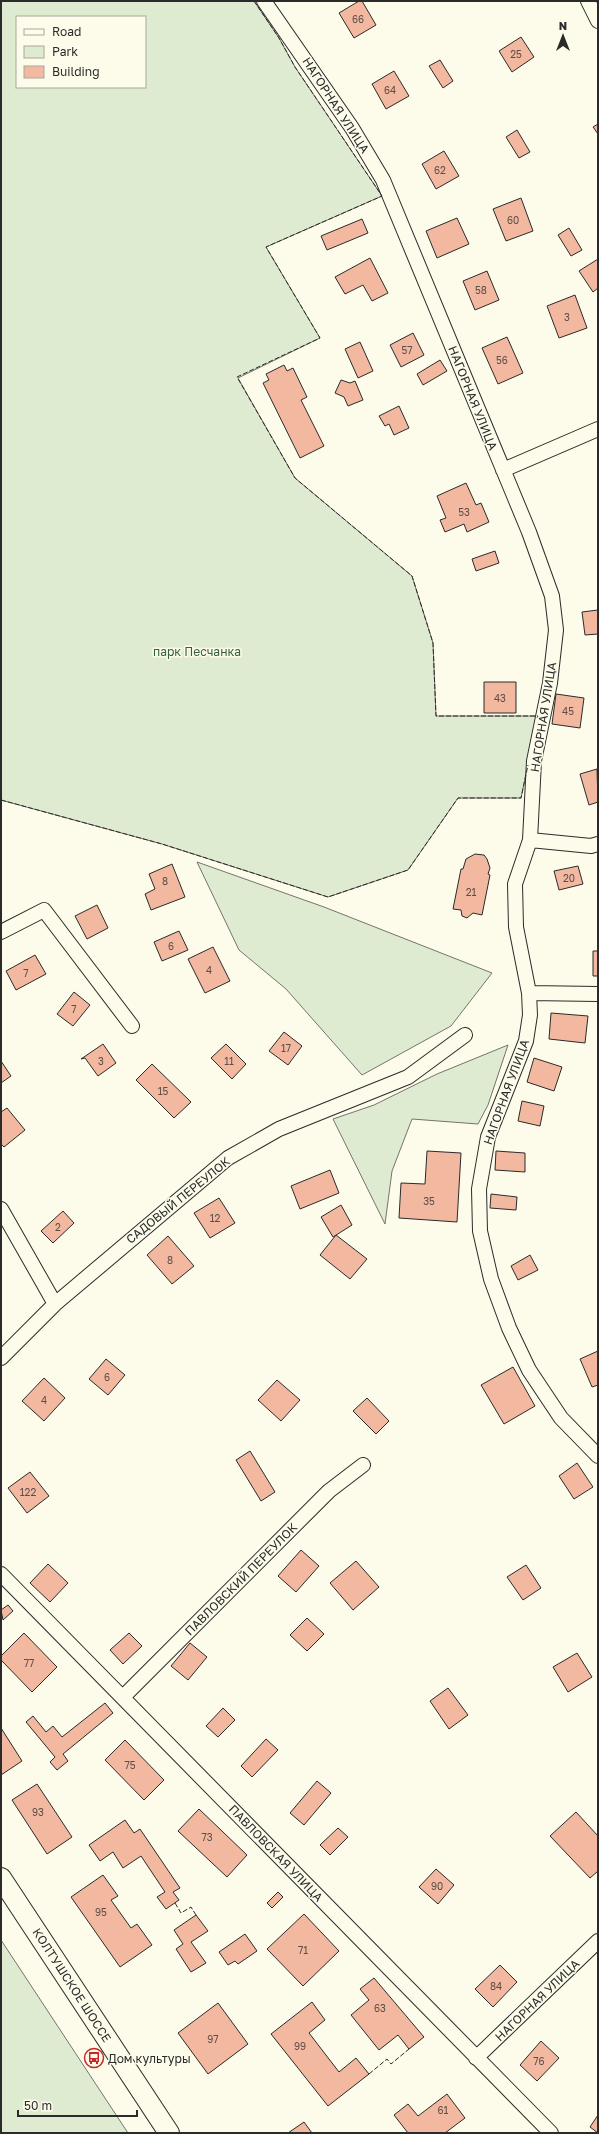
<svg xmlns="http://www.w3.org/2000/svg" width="599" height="2134" font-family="'Golos Text',sans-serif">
<rect width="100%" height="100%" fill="#fdfbea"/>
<path fill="#deebd1" stroke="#74746e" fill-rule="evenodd" d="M1,1H254L279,38L295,67L382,196L266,247L320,338L238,378L295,478L412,576L433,643L436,716H538L521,798H458L408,870L328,897L162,844L1,800ZM17,17H145V87H17Z
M197,862L324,907L492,973L451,1026L362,1075L286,989L239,950Z
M508,1045L488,1105L478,1124L412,1119L392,1171L385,1224L333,1119L374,1105L437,1074Z
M1,1940L128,2133H1Z"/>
<path fill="#f2b8a0" stroke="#2b2b2b" d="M359,1H362L376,25L354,38L339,13Z
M521,37L534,57L512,72L499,51Z
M440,60L453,81L443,88L429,66Z
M394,71L409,96L386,109L372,84Z
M598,124V134L593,127Z
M517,130L530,152L519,158L506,137Z
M444,151L459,176L436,189L422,164Z
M521,198L533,231L506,241L493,209Z
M457,218L469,244L437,258L426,231Z
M362,219L368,233L327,250L321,236Z
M569,228L582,250L571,256L558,235Z
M370,258L388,293L372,301L363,285L345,294L335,277Z
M598,259V288L593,292L579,271Z
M487,271L499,300L475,310L463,281Z
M575,295L587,328L559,338L547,306Z
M413,333L424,355L401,367L390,345Z
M507,337L523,373L498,384L482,348Z
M360,342L373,371L358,378L345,349Z
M440,360L447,371L423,385L417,374Z
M284,365L287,371L293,368L307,397L301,400L324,446L300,458L263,383L269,380L266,374Z
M341,380L350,383L355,381L363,400L348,406L344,397L335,393Z
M399,406L409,428L394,435L389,424L385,426L379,416Z
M466,483L476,505L481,503L489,522L467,532L464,524L445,532L440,520L446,518L437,496Z
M495,551L499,563L476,571L472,559Z
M598,610V634L585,635L582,612Z
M484,682H516V713H484Z
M556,694L584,698L580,728L552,724Z
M597,769L598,802L589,805L580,774Z
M475,854L484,855L487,859L490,868L488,874L490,875L482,915L473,913L467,918L462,916L461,910L453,909L461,869H463L466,859Z
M172,864L185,897L151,910L145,894L155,889L149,874Z
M578,866L583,884L559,890L554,871Z
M97,905L108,928L87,939L75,916Z
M179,931L188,950L162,961L154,942Z
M213,947L230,981L205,993L188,959Z
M593,951H598V976H593Z
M35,955L46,974L16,990L6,971Z
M74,992L90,1005L73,1026L57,1014Z
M551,1013L588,1016L585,1043L549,1039Z
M284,1032L302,1046L288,1065L269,1051Z
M103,1044L116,1063L98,1076L85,1058L81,1059Z
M226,1044L246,1064L232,1079L211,1058Z
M534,1058L562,1067L554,1091L527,1082Z
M1,1061L11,1076L1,1083Z
M152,1064L191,1102L174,1118L136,1080Z
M522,1101L544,1106L540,1126L518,1121Z
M7,1108L25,1130L4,1147L1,1144V1112Z
M427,1151L461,1153L457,1222L399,1218L401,1183L425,1184Z
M496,1151L525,1153V1172L495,1170Z
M330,1170L339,1193L300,1209L291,1186Z
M491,1194L517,1197L516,1210L490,1208Z
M219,1198L235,1223L210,1238L194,1213Z
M341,1205L352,1225L333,1237L321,1217Z
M63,1211L74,1223L53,1243L41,1231Z
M336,1235L367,1259L350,1279L320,1255Z
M168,1236L194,1266L172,1284L147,1255Z
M530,1255L538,1270L518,1280L511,1266Z
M598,1351V1385L592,1387L580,1359Z
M106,1359L125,1375L108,1395L89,1379Z
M513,1367L535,1406L504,1424L481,1385Z
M44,1378L65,1398L44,1421L22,1401Z
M277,1380L300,1400L281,1421L258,1400Z
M367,1398L389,1421L376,1434L353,1411Z
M250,1451L275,1492L261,1501L236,1460Z
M577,1463L593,1487L574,1499L559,1476Z
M30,1472L49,1496L27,1513L8,1488Z
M301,1550L319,1566L296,1592L278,1576Z
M356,1561L379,1587L353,1610L330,1583Z
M48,1564L68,1583L50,1602L30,1583Z
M526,1565L541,1588L523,1600L507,1577Z
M8,1605L13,1611L3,1620L1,1610Z
M307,1618L324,1634L307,1651L290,1635Z
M24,1633L57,1667L32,1692L1,1660V1656Z
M129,1633L142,1646L123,1664L110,1650Z
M190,1643L207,1657L188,1680L171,1666Z
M577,1653L592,1677L568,1692L553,1667Z
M448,1688L468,1715L449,1729L430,1701Z
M105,1703L113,1713L63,1754L68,1761L57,1770L50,1762L55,1757L26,1722L33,1716L46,1732L53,1726L62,1737Z
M223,1708L235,1720L218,1737L206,1726Z
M1,1728L22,1761L1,1775Z
M266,1739L278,1750L252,1777L241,1766Z
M125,1740L164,1780L144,1800L105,1760Z
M317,1781L331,1793L304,1825L290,1813Z
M37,1784L72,1837L47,1854L12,1800Z
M199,1809L247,1855L227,1877L178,1831Z
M576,1812L598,1836V1871L590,1878L550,1836Z
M125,1820L134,1833L140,1829L180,1888L173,1892L179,1900L166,1909L157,1897L165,1892L141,1856L123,1868L113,1852L100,1861L89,1845Z
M338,1828L348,1837L330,1855L320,1845Z
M436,1869L454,1885L438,1904L419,1887Z
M103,1875L118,1896L111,1900L131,1928L137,1924L152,1945L120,1967L71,1897Z
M278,1892L283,1897L272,1908L267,1903Z
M304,1914L339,1951L303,1986L267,1949Z
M196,1915L208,1931L191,1942L206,1963L191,1972L176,1949L183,1944L174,1930Z
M245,1934L257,1951L238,1964L235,1961L228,1965L219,1952Z
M500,1965L517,1982L493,2007L475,1989Z
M374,1978L424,2037L409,2049L398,2035L379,2050L351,2015L369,2000L360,1989Z
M312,2002L325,2020L309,2033L339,2072L356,2058L369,2074L328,2106L271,2034Z
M218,2003L248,2044L208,2074L178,2033Z
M541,2041L559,2058L537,2081L520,2065Z
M447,2094L465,2118L445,2133H408L394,2115L408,2104L418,2116Z
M598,2115V2133L590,2127Z
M304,2122L312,2133H288Z"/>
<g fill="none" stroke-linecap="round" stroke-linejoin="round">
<g stroke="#2b2b2b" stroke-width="16">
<path id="minor" d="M264,1L352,128L383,180L529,532L552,596L556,630L550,683L534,761L530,840L515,884L516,927L529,993L530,1015L526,1041L488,1137L479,1189L480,1231L491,1279L509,1328L529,1370L561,1418L598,1456
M588,1L598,21
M503,470L598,429
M530,840L591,846L598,844
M1,932L44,910L132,1026
M529,993L598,994
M1,1209L55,1304
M1,1358L55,1304L228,1158L279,1129L408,1077L465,1035
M1,1574L551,2133
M123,1697L329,1491L363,1465
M476,2058L598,1941"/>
</g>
<g stroke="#2b2b2b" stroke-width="22">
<path id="secondary" d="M1,1878L169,2133"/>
</g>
<use href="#minor" stroke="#fdfbea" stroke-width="14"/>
<use href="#secondary" stroke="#fdfbea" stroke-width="20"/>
<path stroke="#2b2b2b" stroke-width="1" stroke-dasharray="5 2" stroke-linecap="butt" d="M254,1L279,38L295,67L382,196L266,247L320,338L237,377L295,478L412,576L433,643L436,716H538L537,718
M1,800L162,844L328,897L408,870L458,798H521L528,765
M175,1903L181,1913L191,1907L196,1915
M369,2074L387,2059L391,2064L409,2049"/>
</g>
<defs>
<g id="bus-ring" transform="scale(1)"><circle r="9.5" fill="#fdfbea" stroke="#c62828" stroke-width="1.5"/><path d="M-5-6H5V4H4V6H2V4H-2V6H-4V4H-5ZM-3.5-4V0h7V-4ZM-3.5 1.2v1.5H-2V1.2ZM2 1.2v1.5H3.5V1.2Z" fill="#c62828"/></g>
</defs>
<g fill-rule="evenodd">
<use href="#bus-ring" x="94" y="2058"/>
</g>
<g text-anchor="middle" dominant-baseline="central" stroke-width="3" stroke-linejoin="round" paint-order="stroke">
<g font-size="10" fill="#5d4e48">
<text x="358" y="19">66</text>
<text x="516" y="54">25</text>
<text x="390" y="90">64</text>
<text x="440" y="170">62</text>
<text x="513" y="220">60</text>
<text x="481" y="290">58</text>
<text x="567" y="317">3</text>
<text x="407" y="350">57</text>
<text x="502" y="360">56</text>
<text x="464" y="512">53</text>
<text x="500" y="698">43</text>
<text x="568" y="711">45</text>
<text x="569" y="878">20</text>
<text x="165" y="881">8</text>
<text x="471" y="892">21</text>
<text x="171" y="946">6</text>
<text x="209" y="970">4</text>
<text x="26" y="973">7</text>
<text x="74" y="1009">7</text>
<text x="286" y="1048">17</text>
<text x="101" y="1061">3</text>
<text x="229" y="1061">11</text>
<text x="163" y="1091">15</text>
<text x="429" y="1201">35</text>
<text x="215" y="1218">12</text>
<text x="58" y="1227">2</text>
<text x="170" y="1260">8</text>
<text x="107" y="1377">6</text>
<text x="44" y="1400">4</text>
<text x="28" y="1492">122</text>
<text x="29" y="1663">77</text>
<text x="130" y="1765">75</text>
<text x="38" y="1812">93</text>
<text x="207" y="1837">73</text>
<text x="437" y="1886">90</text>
<text x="101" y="1912">95</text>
<text x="303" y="1950">71</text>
<text x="496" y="1986">84</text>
<text x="380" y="2008">63</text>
<text x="213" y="2039">97</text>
<text x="300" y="2046">99</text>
<text x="539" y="2061">76</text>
<text x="443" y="2110">61</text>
</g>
<g font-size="12" fill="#2b2b2b" stroke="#fdfbea">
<text transform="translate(336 105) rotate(57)">НАГОРНАЯ УЛИЦА</text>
<text transform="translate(473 398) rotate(68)">НАГОРНАЯ УЛИЦА</text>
<text transform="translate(543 717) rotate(-81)">НАГОРНАЯ УЛИЦА</text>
<text transform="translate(506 1092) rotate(-70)">НАГОРНАЯ УЛИЦА</text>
<text transform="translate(178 1200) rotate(-39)">САДОВЫЙ ПЕРЕУЛОК</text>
<text transform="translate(241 1579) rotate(-45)">ПАВЛОВСКИЙ ПЕРЕУЛОК</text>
<text transform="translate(276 1853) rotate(46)">ПАВЛОВСКАЯ УЛИЦА</text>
<text transform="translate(72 1985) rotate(57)">КОЛТУШСКОЕ ШОССЕ</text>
<text transform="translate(537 2000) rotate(-44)">НАГОРНАЯ УЛИЦА</text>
</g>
<g font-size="12" fill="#34623c" stroke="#fdfbea">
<text x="197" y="651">парк Песчанка</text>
</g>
<g font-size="12" fill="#2b2b2b" stroke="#fdfbea" text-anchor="start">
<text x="108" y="2058">Дом культуры</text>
</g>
</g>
<rect width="599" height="2134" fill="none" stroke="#2b2b2b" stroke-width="4"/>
<rect x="16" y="16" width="130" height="72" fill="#fdfbea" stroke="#a9a89e"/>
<rect x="24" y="29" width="20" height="6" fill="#fdfbea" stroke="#a9a89e"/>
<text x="52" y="36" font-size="12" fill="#2b2b2b">Road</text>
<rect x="24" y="46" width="20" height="12" fill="#deebd1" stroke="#a9a89e"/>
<text x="52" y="56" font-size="12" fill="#2b2b2b">Park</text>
<rect x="24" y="66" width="20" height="12" fill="#f2b8a0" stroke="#a9a89e"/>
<text x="52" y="76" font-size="12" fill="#2b2b2b">Building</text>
<g transform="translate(563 36)" stroke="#fdfbea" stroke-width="3" paint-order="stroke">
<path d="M0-3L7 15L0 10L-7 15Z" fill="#2b2b2b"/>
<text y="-6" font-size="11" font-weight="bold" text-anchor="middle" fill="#2b2b2b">N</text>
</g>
<path d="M18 2110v6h119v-6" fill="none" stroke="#2b2b2b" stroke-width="2"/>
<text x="24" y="2110" font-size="12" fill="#2b2b2b" stroke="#fdfbea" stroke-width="3" paint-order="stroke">50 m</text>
</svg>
